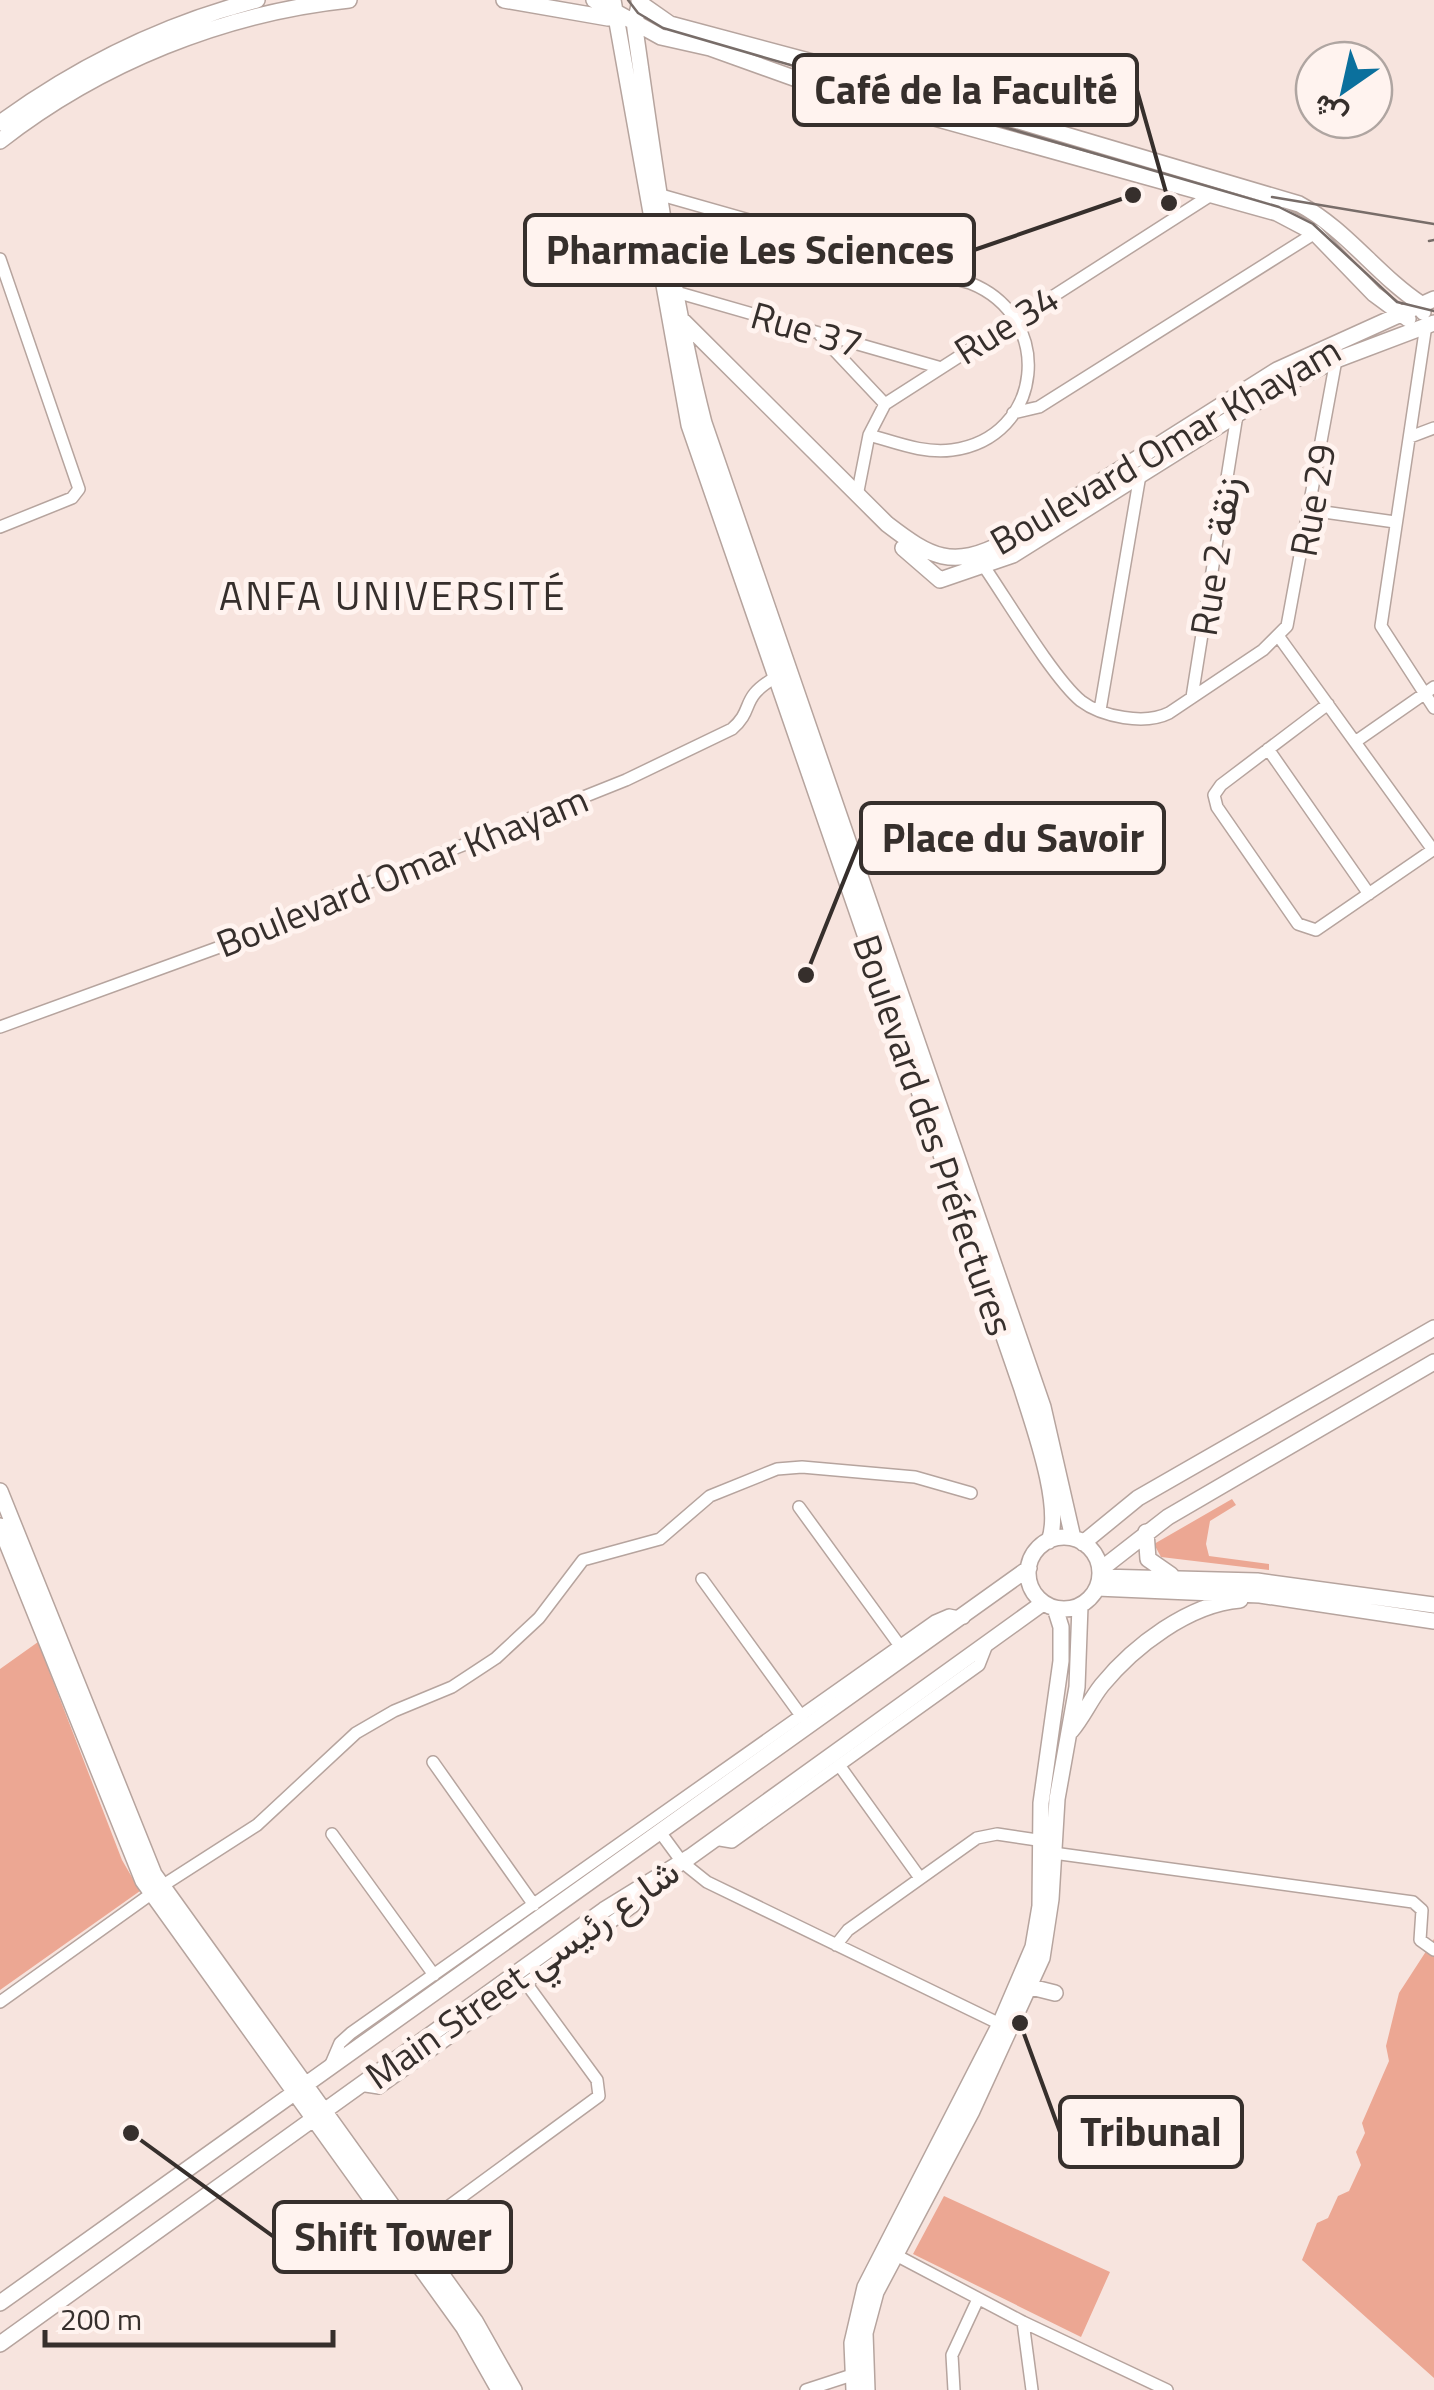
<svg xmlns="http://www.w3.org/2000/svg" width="1434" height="2390" font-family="'Titillium Web',Vazirmatn,sans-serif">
<rect width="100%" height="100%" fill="#f7e4de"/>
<path fill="#eca793" d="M1232,1499L1236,1505L1210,1521L1206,1544L1209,1556L1269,1564V1570L1161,1557L1154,1544Z
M38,1642L122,1860L140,1891L0,1990V1669Z
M1434,1939V2378L1302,2260L1317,2223L1328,2218L1338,2196L1349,2191L1361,2165L1356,2152L1365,2133L1362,2123L1389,2061L1386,2046L1399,1993Z
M944,2196L1110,2272L1081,2337L913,2254Z"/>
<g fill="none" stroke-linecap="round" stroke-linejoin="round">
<g stroke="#b6a49e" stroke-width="14">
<path id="street" d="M661,195L970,283C1056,317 1044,438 952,450C924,454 895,442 869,435
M0,259L79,489L72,498L0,527
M676,292L938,367
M1426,325L1381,626L1434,708
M820,335L885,404
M1013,413L1039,407L1315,233
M1410,437L1434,428
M857,496L869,435L885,404L1211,195
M1310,510L1395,522
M985,568C1007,600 1054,679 1081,701C1102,717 1145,725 1169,713L1263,650L1287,626L1336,360
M1279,637L1433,850
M1192,697L1237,415
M1328,704L1221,785L1214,795L1217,807L1298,924L1316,930L1434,849
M1100,710L1140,475
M1355,742L1434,687
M1268,749L1369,894
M0,1027L302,917L333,897L626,780L732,729C756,708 738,699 776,677
M799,1507L900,1646
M702,1579L802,1717
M433,1762L534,1905
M839,1765L920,1878
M660,1832L682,1862L707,1882L1000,2024
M332,1834L434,1975
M714,1839L732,1842L979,1665L988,1642
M1046,1852L1413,1902L1422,1910L1420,1940L1434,1950
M162,1886L257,1825L356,1733L394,1711L452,1687L496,1658L539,1618L583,1560L660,1539L710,1496L777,1469L802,1467L915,1477L971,1493
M836,1945L848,1930L977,1838L997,1834L1044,1841
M0,2002L151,1894
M331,2064L340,2043L351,2033L935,1621L949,1615L964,1618
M359,2085L379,2088L634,1906L648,1884
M411,2234L599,2096L597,2080L526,1983
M892,2253L1023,2322L1167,2390
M1023,2322L1032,2390
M806,2390L852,2375
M954,2390L952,2355L978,2299"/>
</g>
<g stroke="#b6a49e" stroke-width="18">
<path id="secondary" d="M504,0L608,18L619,15
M594,0L661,37L710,48L805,82L1277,213L1315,233L1374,294L1408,319
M613,0L689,425L1022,1389C1033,1425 1063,1506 1049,1541
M639,0C640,11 633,19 635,29C654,160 671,294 704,423L1043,1407L1073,1538
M640,3L670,24L880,80L1299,204C1346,229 1377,275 1421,304L1423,312
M0,123C77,67 164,24 257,0
M0,141C100,63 224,13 349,0
M682,320L887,524C930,557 952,570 1005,542L1277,370L1434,299
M903,548L940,580L1013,555L1282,386L1336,360L1434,323
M0,1491L154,1874L475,2321L514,2390
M0,1526L143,1881L464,2328L499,2390
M1146,1532L1148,1559L1171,1575
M1028 1573a36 36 0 1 1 72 0a36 36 0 1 1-72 0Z
M1083,1543L1138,1498L1434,1328
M1100,1570L1168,1517L1434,1362
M1100,1577L1257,1581L1434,1605
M1097,1588L1260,1595L1434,1621
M1071,1731C1083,1717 1090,1700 1102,1685C1134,1646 1189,1604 1240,1600
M1031,1987L1055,1993
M0,2303L1029,1568
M0,2344L604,1910L690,1857L1043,1603
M854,2390L852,2343L865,2287L1000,2024L1033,1947L1040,1906L1041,1803L1061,1661V1627L1055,1608
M867,2390L865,2333L876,2292L972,2111L1042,1958L1051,1899L1057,1799L1077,1687L1080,1606"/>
</g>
<use href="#street" stroke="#fff" stroke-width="11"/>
<use href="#secondary" stroke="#fff" stroke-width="15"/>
<path stroke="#786d69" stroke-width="2.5" d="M628,0L638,13L663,28L1279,207L1313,224L1397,302L1434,311
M1272,197L1434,224
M1429,241L1434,240"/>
</g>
<g text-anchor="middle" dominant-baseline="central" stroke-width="10" stroke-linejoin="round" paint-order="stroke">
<g font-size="38" fill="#362f2c" stroke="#fff3ef">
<text transform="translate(1006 324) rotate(-32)">Rue 34</text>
<text transform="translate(807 329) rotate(16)">Rue 37</text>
<text transform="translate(1165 445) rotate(-30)">Boulevard Omar Khayam</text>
<text transform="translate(1312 500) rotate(-80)">Rue 29</text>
<text transform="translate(1215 556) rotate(-81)">Rue 2 زنقة</text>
<text transform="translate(402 871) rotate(-22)">Boulevard Omar Khayam</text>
<text transform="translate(934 1135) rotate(71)">Boulevard des Préfectures</text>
<text transform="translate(522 1973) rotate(-35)">Main Street شارع رئيسي</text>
</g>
<g font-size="40" letter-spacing="2.5" fill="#362f2c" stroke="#fff3ef">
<text x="393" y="595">ANFA UNIVERSITÉ</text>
</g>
</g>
<path fill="none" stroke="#362f2c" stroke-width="4" d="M1169 203L1137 90M1133 195L974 250M806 975L861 838M1020 2023L1060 2132M131 2133L274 2237"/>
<g fill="#362f2c" stroke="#fff3ef" stroke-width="4">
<circle cx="1169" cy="203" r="10"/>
<circle cx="1133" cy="195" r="10"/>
<circle cx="806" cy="975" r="10"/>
<circle cx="1020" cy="2023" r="10"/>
<circle cx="131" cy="2133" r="10"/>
</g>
<g fill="#fff3ef" stroke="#362f2c" stroke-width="4">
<rect x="794" y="55" width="343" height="70" rx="10"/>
<rect x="525" y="215" width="449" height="70" rx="10"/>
<rect x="861" y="803" width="303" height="70" rx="10"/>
<rect x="1060" y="2097" width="182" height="70" rx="10"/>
<rect x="274" y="2202" width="237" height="70" rx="10"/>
</g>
<g font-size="40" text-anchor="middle" font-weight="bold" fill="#362f2c">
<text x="966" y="104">Café de la Faculté</text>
<text x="750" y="264">Pharmacie Les Sciences</text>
<text x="1013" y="852">Place du Savoir</text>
<text x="1151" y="2146">Tribunal</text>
<text x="393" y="2251">Shift Tower</text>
</g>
<g transform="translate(1344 90) rotate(214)"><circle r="48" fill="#fff3ef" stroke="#afa5a1" stroke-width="2.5"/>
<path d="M0-8L18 38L0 25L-18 38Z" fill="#0b709d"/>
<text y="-15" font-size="28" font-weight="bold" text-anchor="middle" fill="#362f2c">ش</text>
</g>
<path d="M45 2330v15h288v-15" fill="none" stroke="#362f2c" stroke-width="5"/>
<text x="60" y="2330" font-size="30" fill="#362f2c" stroke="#fff3ef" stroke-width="8" paint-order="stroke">200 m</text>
</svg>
